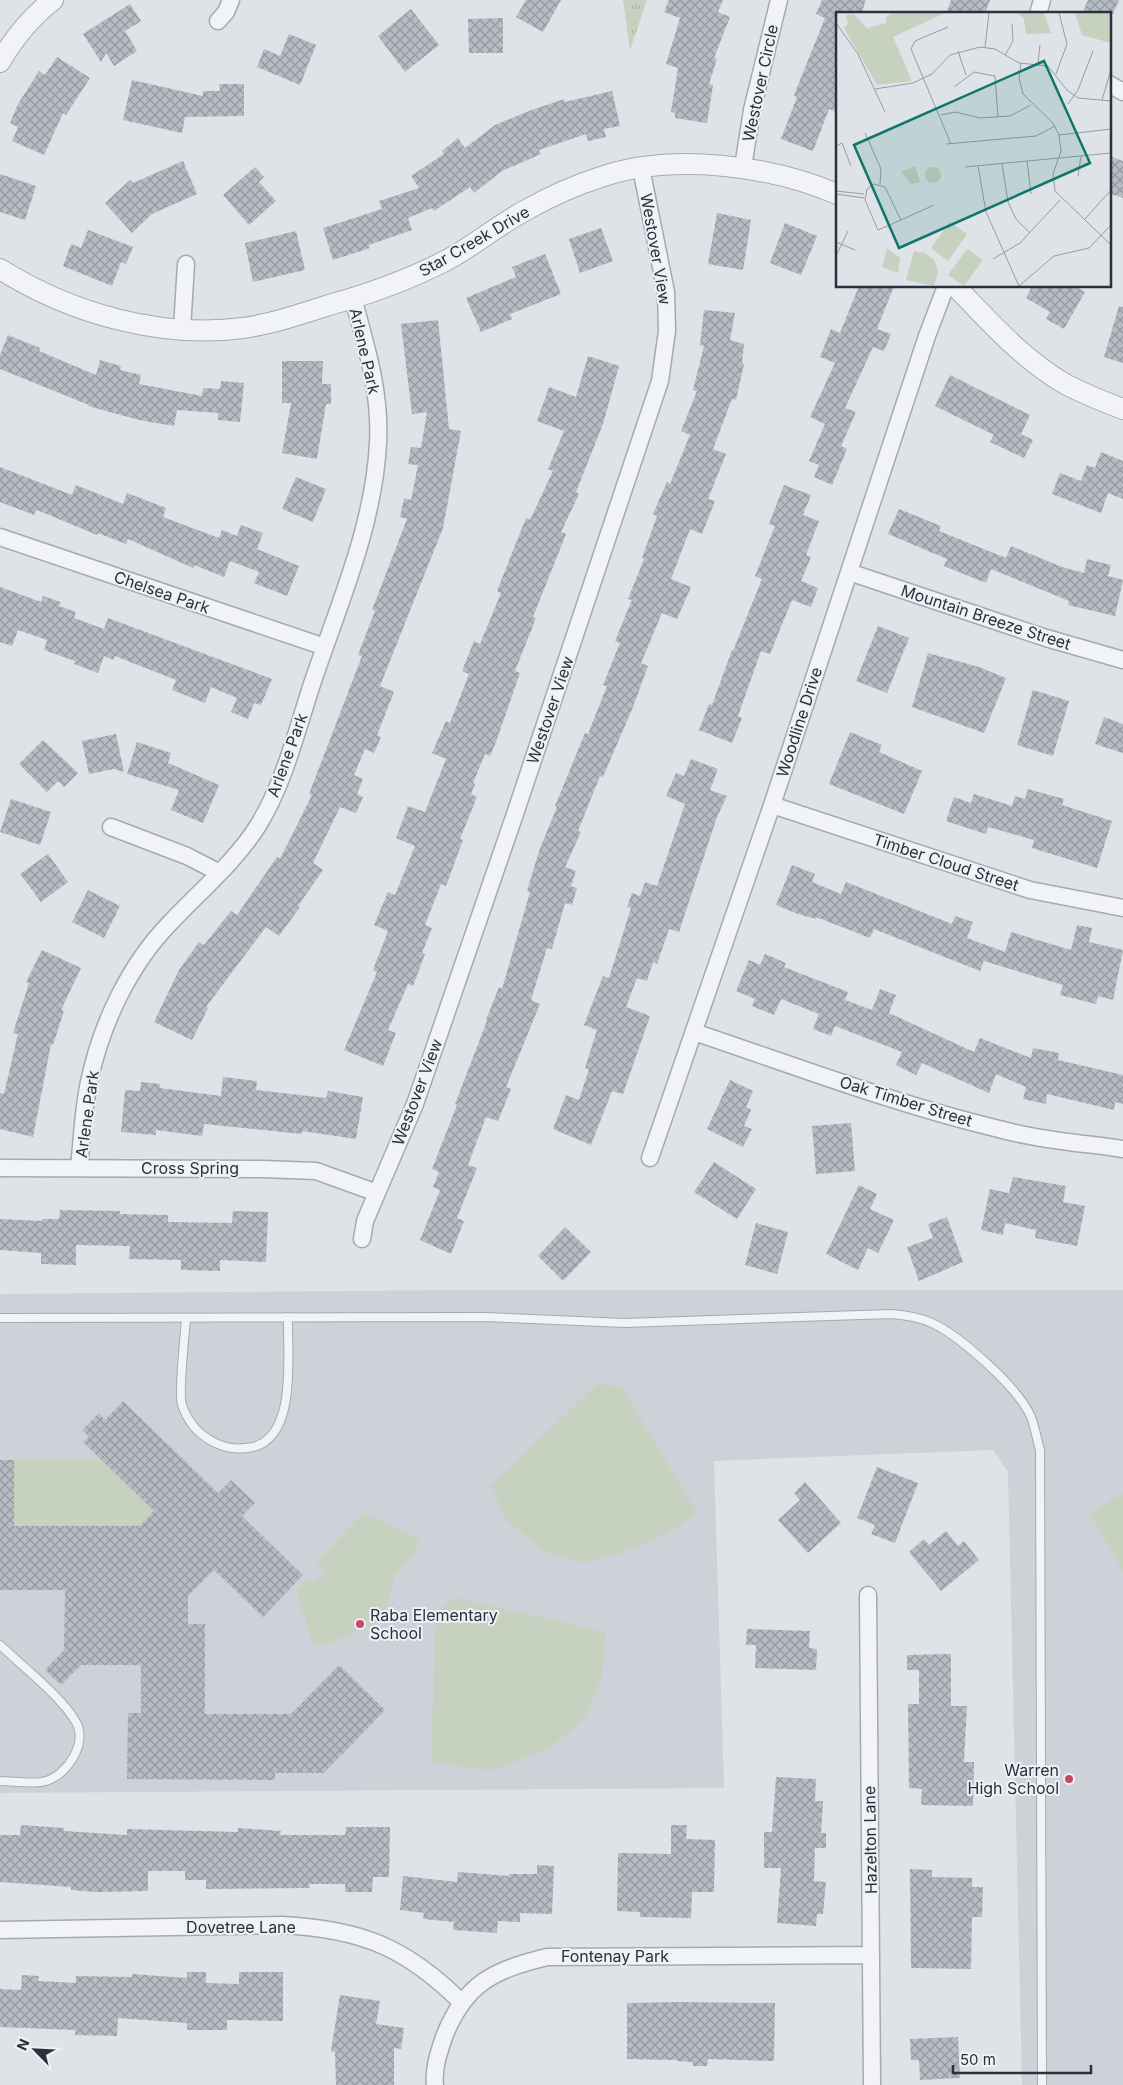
<svg xmlns="http://www.w3.org/2000/svg" width="1123" height="2085" font-family="Inter,sans-serif">
<defs>
<pattern id="grass-tufts" width="24" height="20" patternUnits="userSpaceOnUse" patternTransform="scale(1.25)"><rect width="24" height="20" fill="#c6d1c0"/><path d="M3 7l-1-3M5 7V3M7 7l1-3M15 17l-1-3M17 17v-4M19 17l1-3" fill="none" stroke="#aab4a6"/></pattern>
<pattern id="building-cross-hatch" width="8" height="8" patternUnits="userSpaceOnUse" patternTransform="scale(1.25)"><rect width="8" height="8" fill="#b6bcc4"/><path d="M0 0l8 8M0 8l8-8" fill="none" stroke="#9499a0"/></pattern>
</defs>
<rect width="100%" height="100%" fill="#dfe3e7"/>
<path fill="#cdd2d9" d="M462,1290H1123V2085H1022L1008,1472L993,1450L714,1461L724,1788L0,1793V1294Z"/>
<path fill="url(#grass-tufts)" d="M623,0H647L630,50Z"/>
<path fill="#c6d1c0" d="M597,1384L621,1386L698,1514L660,1537L619,1554L580,1563L543,1551L506,1520L491,1486Z
M14,1460H102L154,1511L140,1526H14Z
M1123,1493V1571L1090,1513Z
M363,1513L420,1539L415,1553L395,1576L383,1621L319,1647L313,1644L296,1590L308,1577L314,1583L325,1572L316,1562Z
M456,1598L606,1632L602,1676L585,1718L550,1748L493,1770L467,1768L431,1762L435,1628L439,1609Z"/>
<path fill="url(#building-cross-hatch)" d="M526,0H561L543,32L516,17Z
M669,0H723L718,12L730,17L714,58L717,59L709,84L713,85L707,123L675,118V113L671,112L678,68L666,64L680,18L664,12Z
M822,0H866L861,14H837V112L829,109L813,151L781,139L797,97L794,95L825,18L816,14Z
M951,0H990L985,14H946Z
M1088,0H1119L1113,14H1082Z
M130,4L141,21L125,31L137,51L114,66L106,53L101,62L83,34Z
M411,9L439,45L405,72L378,36Z
M503,18V53H469L468,19Z
M289,34L316,45L300,85L257,67L264,49L280,56Z
M57,57L90,78L66,115L63,113L44,155L12,141L18,127L10,123L18,104L39,71L45,75Z
M132,80L203,96V91H220L219,84H244V116L185,117L182,133L123,120Z
M612,91L620,126L604,129L606,137L588,141L586,134L539,150L541,154L502,171L474,193L470,187L434,211L432,208L408,218L412,230L369,245L370,248L333,260L323,228L382,209L379,201L419,188L411,176L444,154L442,151L458,138L465,148L495,125L529,111L564,99L565,102Z
M1109,156L1123,161V198L1109,193Z
M183,161L197,194L152,214L132,233L105,203L130,180L133,183Z
M255,167L264,177L259,182L276,201L249,225L223,195Z
M0,174L36,186L25,220L0,212Z
M717,213L751,220L743,270L708,264Z
M785,223L817,236L801,275L770,263Z
M601,228L613,261L580,273L569,239Z
M88,230L133,247L126,264L121,262L112,286L63,266L71,244L81,248Z
M296,231L305,270L253,282L245,243Z
M545,254L561,294L510,314L512,319L481,332L466,298L516,277L512,267Z
M859,286H894L877,329L891,334L884,351L873,347L845,408L856,412L841,446L847,449L832,485L814,477L819,465L809,461L825,424L810,417L835,363L820,357L831,329L840,333Z
M1032,286H1074L1085,292L1064,329L1046,319L1050,312L1026,298Z
M1119,306L1123,307V363L1104,357Z
M704,310L735,313L730,340L744,344L742,363L744,364L736,400L732,399L713,449L726,454L708,499L715,501L702,534L690,529L671,579L691,587L677,619L662,613L641,663L648,666L633,707L603,777L600,776L578,831L581,832L565,867L576,871L571,886L577,888L572,905L565,903L552,949L547,948L531,1000L540,1004L506,1087L511,1089L498,1121L486,1117L468,1165L477,1168L457,1218L464,1221L451,1254L420,1240L440,1190L433,1187L439,1172L432,1169L457,1105L455,1104L487,1021L486,1020L499,987L502,989L530,892L527,891L539,851L557,807L555,806L585,733L588,734L607,686L603,685L620,643L615,641L632,600L628,599L644,559L642,558L657,516L653,514L667,482L670,484L690,435L681,431L697,391L693,390L704,346L700,345Z
M438,320L449,429L461,431L443,528L380,686L394,692L377,735L381,737L374,753L365,749L354,775L363,779L357,794L363,797L356,813L340,807L313,863L323,870L298,906L300,907L279,936L266,927L206,1007L208,1008L192,1040L154,1022L179,970L199,942L204,945L231,911L237,915L277,857L280,859L312,795L309,794L362,656L358,655L375,611L372,610L407,519L400,517L404,498L411,500L418,465L408,464L411,447L421,448L427,412L412,414L401,324Z
M8,335L40,348L39,351L96,375L100,360L121,366L120,370L141,375L139,384L202,396L203,388L220,389L221,381L244,383L240,422L218,420V413L177,410L174,426L139,420L88,406L89,405L0,369V355Z
M588,356L619,366L603,424L576,492L579,494L561,532L566,534L533,617L536,618L515,671L520,673L496,742L490,756L485,754L473,783L475,784L471,794L477,797L460,839L463,840L446,886L441,884L425,925L432,928L422,953L425,954L413,986L408,984L388,1030L396,1033L383,1066L344,1050L377,972L373,970L388,931L374,925L388,892L395,895L415,846L396,838L408,806L425,812L446,759L432,753L446,721L450,723L469,674L462,671L474,641L480,644L501,593L497,591L526,518L530,520L553,471L548,469L564,431L537,421L549,387L576,397Z
M282,361H323L322,384H331V404H326L317,459L282,453L291,403H282Z
M950,375L1030,415L1021,434L1033,440L1024,458L990,442L994,435L935,406Z
M1101,452L1123,461V499L1108,493L1101,513L1052,494L1060,473L1081,481L1087,465L1095,468Z
M0,467L72,495L76,485L123,504L127,493L166,508L163,517L219,538L222,530L237,536L241,525L263,533L257,549L299,566L287,596L254,583L259,572L230,561L224,577L194,565L193,568L128,539L126,544L98,533L97,535L37,510L34,515L0,502Z
M296,477L326,489L313,522L282,509Z
M784,485L811,495L803,515L819,521L806,555L811,557L801,581L818,588L811,607L792,600L770,654L761,651L738,716L742,718L732,743L699,730L709,704L712,705L732,650L733,651L762,579L755,576L775,526L769,524Z
M899,509L941,526L939,531L1006,558L1011,546L1062,567L1084,573L1087,559L1111,565L1108,576L1123,580L1115,616L1068,605L1069,601L991,569L986,583L944,566L947,559L888,534Z
M0,587L41,602L43,596L61,602L59,606L76,612L74,618L104,629L108,618L272,679L261,705L254,703L248,719L231,712L237,698L211,687L205,703L172,690L176,680L115,656L114,660L104,656L98,673L74,664L75,661L44,650L47,640L18,630L12,646L0,642Z
M878,626L909,638L887,693L856,681Z
M928,653L979,667L1006,678L984,733L912,707Z
M1033,690L1069,701L1053,756L1017,745Z
M1104,717L1123,724V753L1095,744Z
M850,732L882,745L879,752L922,771L904,814L829,784Z
M116,734L124,772L114,769L89,774L82,741Z
M43,740L78,773L64,787L58,781L47,792L19,764Z
M137,742L171,753L168,763L219,785L203,823L171,810L179,790L127,774Z
M691,759L718,769L710,790L727,796L717,817L679,932L669,929L657,964L653,962L647,981L637,978L626,1007L650,1016L623,1094L612,1091L591,1145L553,1129L566,1095L579,1100L589,1069L585,1068L597,1030L584,1025L603,976L609,978L631,908L627,907L632,893L640,896L645,882L657,886L685,804L666,796L676,773L684,776Z
M1028,789L1064,799L1062,805L1112,821L1097,868L1032,848L1034,840L988,827L986,834L946,821L954,797L971,803L974,794L1012,806L1015,796L1025,799Z
M11,799L51,812L40,845L0,832Z
M48,854L68,882L41,902L20,874Z
M792,865L815,874L812,882L841,894L846,882L952,924L955,916L973,922L967,938L1005,952L1011,932L1071,950L1077,925L1092,928L1089,942L1123,950L1113,1000L1098,996L1096,1004L1060,995L1063,985L984,961L980,971L874,929L870,938L816,917V919L798,914L776,905Z
M88,890L120,906L104,938L72,922Z
M42,950L81,968L61,1010L64,1011L53,1045L51,1044L33,1137L0,1129V1093L4,1094L18,1034L13,1033L29,983L26,982Z
M765,954L786,963L784,967L848,992L845,1000L872,1010L880,989L896,995L889,1013L974,1052L980,1038L1031,1058L1033,1048L1059,1053L1058,1060L1123,1075V1104L1115,1102L1114,1110L1047,1094L1046,1104L1023,1099L1026,1087L996,1074L989,1093L922,1063L916,1075L896,1065L902,1052L835,1026L831,1036L813,1029L819,1014L781,999L774,1015L752,1006L755,999L736,991L749,960L760,965Z
M223,1077L257,1081L256,1090L326,1098L328,1091L363,1097L356,1139L302,1131V1134L204,1124L202,1136L156,1130V1135L121,1132L125,1090L140,1091L141,1082L160,1084V1088L221,1096Z
M730,1080L753,1091L746,1107L751,1110L744,1126L752,1129L743,1147L707,1129Z
M851,1123L855,1171L816,1174L812,1126Z
M714,1162L756,1189L737,1219L694,1192Z
M1013,1177L1066,1186L1063,1202L1085,1206L1077,1246L1035,1238L1036,1230L1005,1223L1003,1235L981,1230L990,1189L1009,1193Z
M859,1185L877,1194L870,1209L894,1220L878,1253L868,1248L858,1270L826,1254Z
M60,1210L120,1211V1214L168,1215V1222L232,1223L233,1211L268,1212L266,1262L220,1260V1271L181,1270V1260L129,1259L130,1246L76,1245V1265L41,1264V1253L0,1250V1219L42,1221V1219H59Z
M947,1217L963,1262L919,1281L907,1247L933,1238L928,1224Z
M756,1223L788,1232L777,1274L745,1265Z
M565,1227L591,1252L563,1281L538,1256Z
M123,1401L218,1493L231,1480L255,1503L242,1516L303,1575L263,1617L214,1570L188,1596V1624H205V1714H291L339,1665L385,1710L324,1773H275V1780L127,1779L128,1713H141V1665H81L61,1685L45,1670L64,1650L65,1590H0V1460H14V1526H140L154,1511L83,1442L89,1437L82,1430L99,1413L105,1420Z
M877,1467L918,1483L895,1543L871,1534L875,1525L857,1518Z
M805,1482L841,1523L808,1553L778,1520L800,1500L794,1493Z
M946,1531L958,1546L964,1541L979,1560L941,1591L909,1552L924,1539L929,1545Z
M747,1629L810,1631L809,1648L817,1649L816,1670L755,1668L756,1645H746Z
M951,1654V1706H967L964,1762H974L973,1806L921,1805L922,1789L909,1788L908,1704H919V1670H907V1655Z
M776,1777L816,1779L815,1801H823L821,1833H826V1848H815L814,1881L826,1882L823,1914H817L816,1926L777,1923L781,1868H764V1832H772Z
M21,1825L64,1828V1831L127,1835V1829L238,1832V1828L281,1831L280,1835H345L346,1827H390L389,1877H373L372,1892H345V1884H309L310,1888L206,1889V1880H185V1871H148V1891L95,1892L71,1890V1887L0,1882V1835H20Z
M671,1825H687L686,1839L715,1840L714,1892H692L691,1918L640,1917V1912L617,1911L618,1853L671,1854Z
M537,1865L554,1866L552,1914L520,1913V1922L498,1921L497,1933L453,1930L454,1922L423,1919L424,1913L400,1910L403,1876L457,1882L458,1872L509,1876V1874H537Z
M910,1869L932,1870V1877L972,1878V1887H983L982,1917H972L971,1969L911,1968Z
M187,1972H206V1983L239,1984V1972H283V2021L227,2020V2030H187V2023L118,2018L117,2036L75,2035V2030L0,2027V1989L21,1990L22,1975L39,1976L38,1981L76,1983V1976L132,1977V1974L187,1978Z
M340,1995L380,2001L376,2024L404,2028L401,2049L394,2048V2085H336L335,2052L331,2051Z
M680,2002L775,2003L774,2061L708,2059L707,2066H693V2062L677,2061V2060L627,2059V2003Z
M958,2037L960,2078L920,2080L919,2060H911L910,2039Z"/>
<g fill="none" stroke-linecap="round" stroke-linejoin="round">
<g stroke="#a4aab1" stroke-width="10">
<path id="service" d="M0,1318L485,1317L625,1323L891,1314C905,1315 919,1317 932,1323C960,1336 1019,1388 1031,1417C1035,1427 1037,1440 1040,1450L1042,2085
M186,1318C185,1334 178,1393 182,1405C189,1425 202,1439 223,1446C232,1449 243,1449 253,1447C298,1436 287,1353 288,1317
M0,1645C22,1666 61,1696 76,1722C88,1743 67,1775 46,1781C34,1785 13,1781 0,1781"/>
</g>
<g stroke="#a4aab1" stroke-width="19">
<path id="minor" d="M1038,14L1042,0
M218,21L226,12L231,0
M1109,84L1123,92
M743,167L752,110L779,0
M182,329L186,264
M0,537L325,647
M849,572L1046,638L1123,660
M772,805L1030,890L1123,908
M111,827L187,856L218,872
M694,1032C795,1066 895,1104 999,1129C1039,1140 1082,1143 1123,1149
M650,1158L772,805L927,336L946,286
M0,1168L263,1169L316,1171L377,1193
M79,1168C82,1139 83,1110 89,1082C101,1025 129,965 170,923C199,892 238,859 259,824C285,781 297,729 313,681C339,604 374,525 378,443C381,393 366,346 353,298
M362,1239L365,1221L415,1104L515,814L660,381L667,331L666,292L641,168
M868,1595L872,2085
M0,1930L282,1925C359,1929 405,1946 461,2002
M435,2085C433,2069 439,2052 444,2037C465,1983 494,1970 547,1957L871,1955"/>
</g>
<g stroke="#a4aab1" stroke-width="22">
<path id="tertiary" d="M0,62C14,38 31,17 53,0
M0,269C70,313 160,339 243,328C272,324 301,314 329,305C369,294 408,280 445,261C474,246 499,224 528,209C551,196 576,185 601,177C672,153 769,165 837,194
M955,286C990,322 1023,360 1067,385C1085,394 1104,402 1123,409"/>
</g>
<use href="#service" stroke="#f1f3f6" stroke-width="8"/>
<use href="#minor" stroke="#f1f3f6" stroke-width="16"/>
<use href="#tertiary" stroke="#f1f3f6" stroke-width="20"/>
</g>
<g fill="#c64968" stroke="#eef1f5" stroke-width="2">
<circle cx="360" cy="1624" r="5"/>
<circle cx="1069" cy="1779" r="5"/>
</g>
<g text-anchor="middle" dominant-baseline="central" stroke-width="4" stroke-linejoin="round" paint-order="stroke">
<g font-size="16" fill="#28323d" stroke="#eef1f5">
<text transform="translate(760 83) rotate(-78)">Westover Circle</text>
<text transform="translate(474 241) rotate(-30)">Star Creek Drive</text>
<text transform="translate(656 249) rotate(80)">Westover View</text>
<text transform="translate(365 351) rotate(77)">Arlene Park</text>
<text transform="translate(162 592) rotate(19)">Chelsea Park</text>
<text transform="translate(986 617) rotate(18)">Mountain Breeze Street</text>
<text transform="translate(550 710) rotate(-71)">Westover View</text>
<text transform="translate(799 722) rotate(-72)">Woodline Drive</text>
<text transform="translate(287 755) rotate(-70)">Arlene Park</text>
<text transform="translate(946 862) rotate(18)">Timber Cloud Street</text>
<text transform="translate(417 1092) rotate(-69)">Westover View</text>
<text transform="translate(906 1101) rotate(17)">Oak Timber Street</text>
<text transform="translate(87 1114) rotate(-82)">Arlene Park</text>
<text x="190" y="1168">Cross Spring</text>
<text transform="translate(870 1840) rotate(-91)">Hazelton Lane</text>
<text x="241" y="1927">Dovetree Lane</text>
<text x="615" y="1956">Fontenay Park</text>
</g>
<g font-size="16" fill="#28323d" stroke="#eef1f5" text-anchor="start">
<text x="370" y="1615">Raba Elementary<tspan x="370" dy="18">School</tspan></text>
<text x="1059" y="1770" text-anchor="end">Warren<tspan x="1059" dy="18">High School</tspan></text>
</g>
</g>
<g transform="translate(836 12)">
<rect width="275" height="275" fill="#dfe3e7"/>
<path d="M57,1H109L57,25L76,69L41,73L8,16L12,12L10,3L18,2L31,16L50,11V5ZM182,1H208L215,21L190,22L188,7ZM239,1H275V31L246,23Z" fill="#c6d1c0"/>
<path d="M79,154L84,170L75,172L65,160ZM89 163a8 8 0 1 1 16 0a8 8 0 1 1-16 0ZM114,210L131,222L112,249L95,236ZM51,237L64,246L62,261L46,255ZM131,237L147,248L128,274L112,263ZM78,239L89,241L98,248L102,260L98,274L70,268Z" fill="#c6d1c0"/>
<path fill="none" stroke="#969ca3" stroke-width="1" d="M0,11L22,42L49,100M112,15L79,29L75,37L115,132M149,35L153,1M122,39L130,63M169,43L177,29L176,12M185,51L183,66L187,82L217,111L223,123L225,139L217,162L219,179L275,233M202,51L204,33M220,62L231,32L223,1M118,75L138,60L159,64L162,105M39,77L77,71L96,62L114,43L144,35L159,37L183,51L212,54L231,78L242,86L275,89M266,88L275,58M232,92L242,78L257,39M105,103L119,100L144,106L174,104L195,93M29,121L45,157L44,172M223,123L275,117M110,132L200,124L219,114M0,134L6,131L15,154M191,149L195,182M166,152L172,190L180,207L194,221M142,154L150,200L183,274M129,155L275,141M242,164L245,144M0,179L28,182M0,182L28,186M65,208L49,175L38,172L31,177L29,188L42,218L65,208L98,193M248,208L275,178M0,230L19,238M0,244L12,219M157,247L184,231L224,188M183,274L218,244L253,236L275,213"/>
<path fill="#0f766e" fill-opacity="0.15" stroke="#0f766e" stroke-width="2.5" d="M208,49L254,151L63,236L18,133Z"/>
<rect width="275" height="275" fill="none" stroke="#28323d" stroke-width="2.5"/>
</g>
<g transform="translate(35 2050) rotate(294)" stroke="#eef1f5" stroke-width="4" paint-order="stroke">
<path d="M0-4L9 19L0 12L-9 19Z" fill="#28323d"/>
<text y="-8" font-size="14" font-weight="bold" text-anchor="middle" fill="#28323d">N</text>
</g>
<path d="M953 2065v8h138v-8" fill="none" stroke="#28323d" stroke-width="2.5"/>
<text x="960" y="2065" font-size="15" fill="#28323d" stroke="#eef1f5" stroke-width="4" paint-order="stroke">50 m</text>
</svg>
